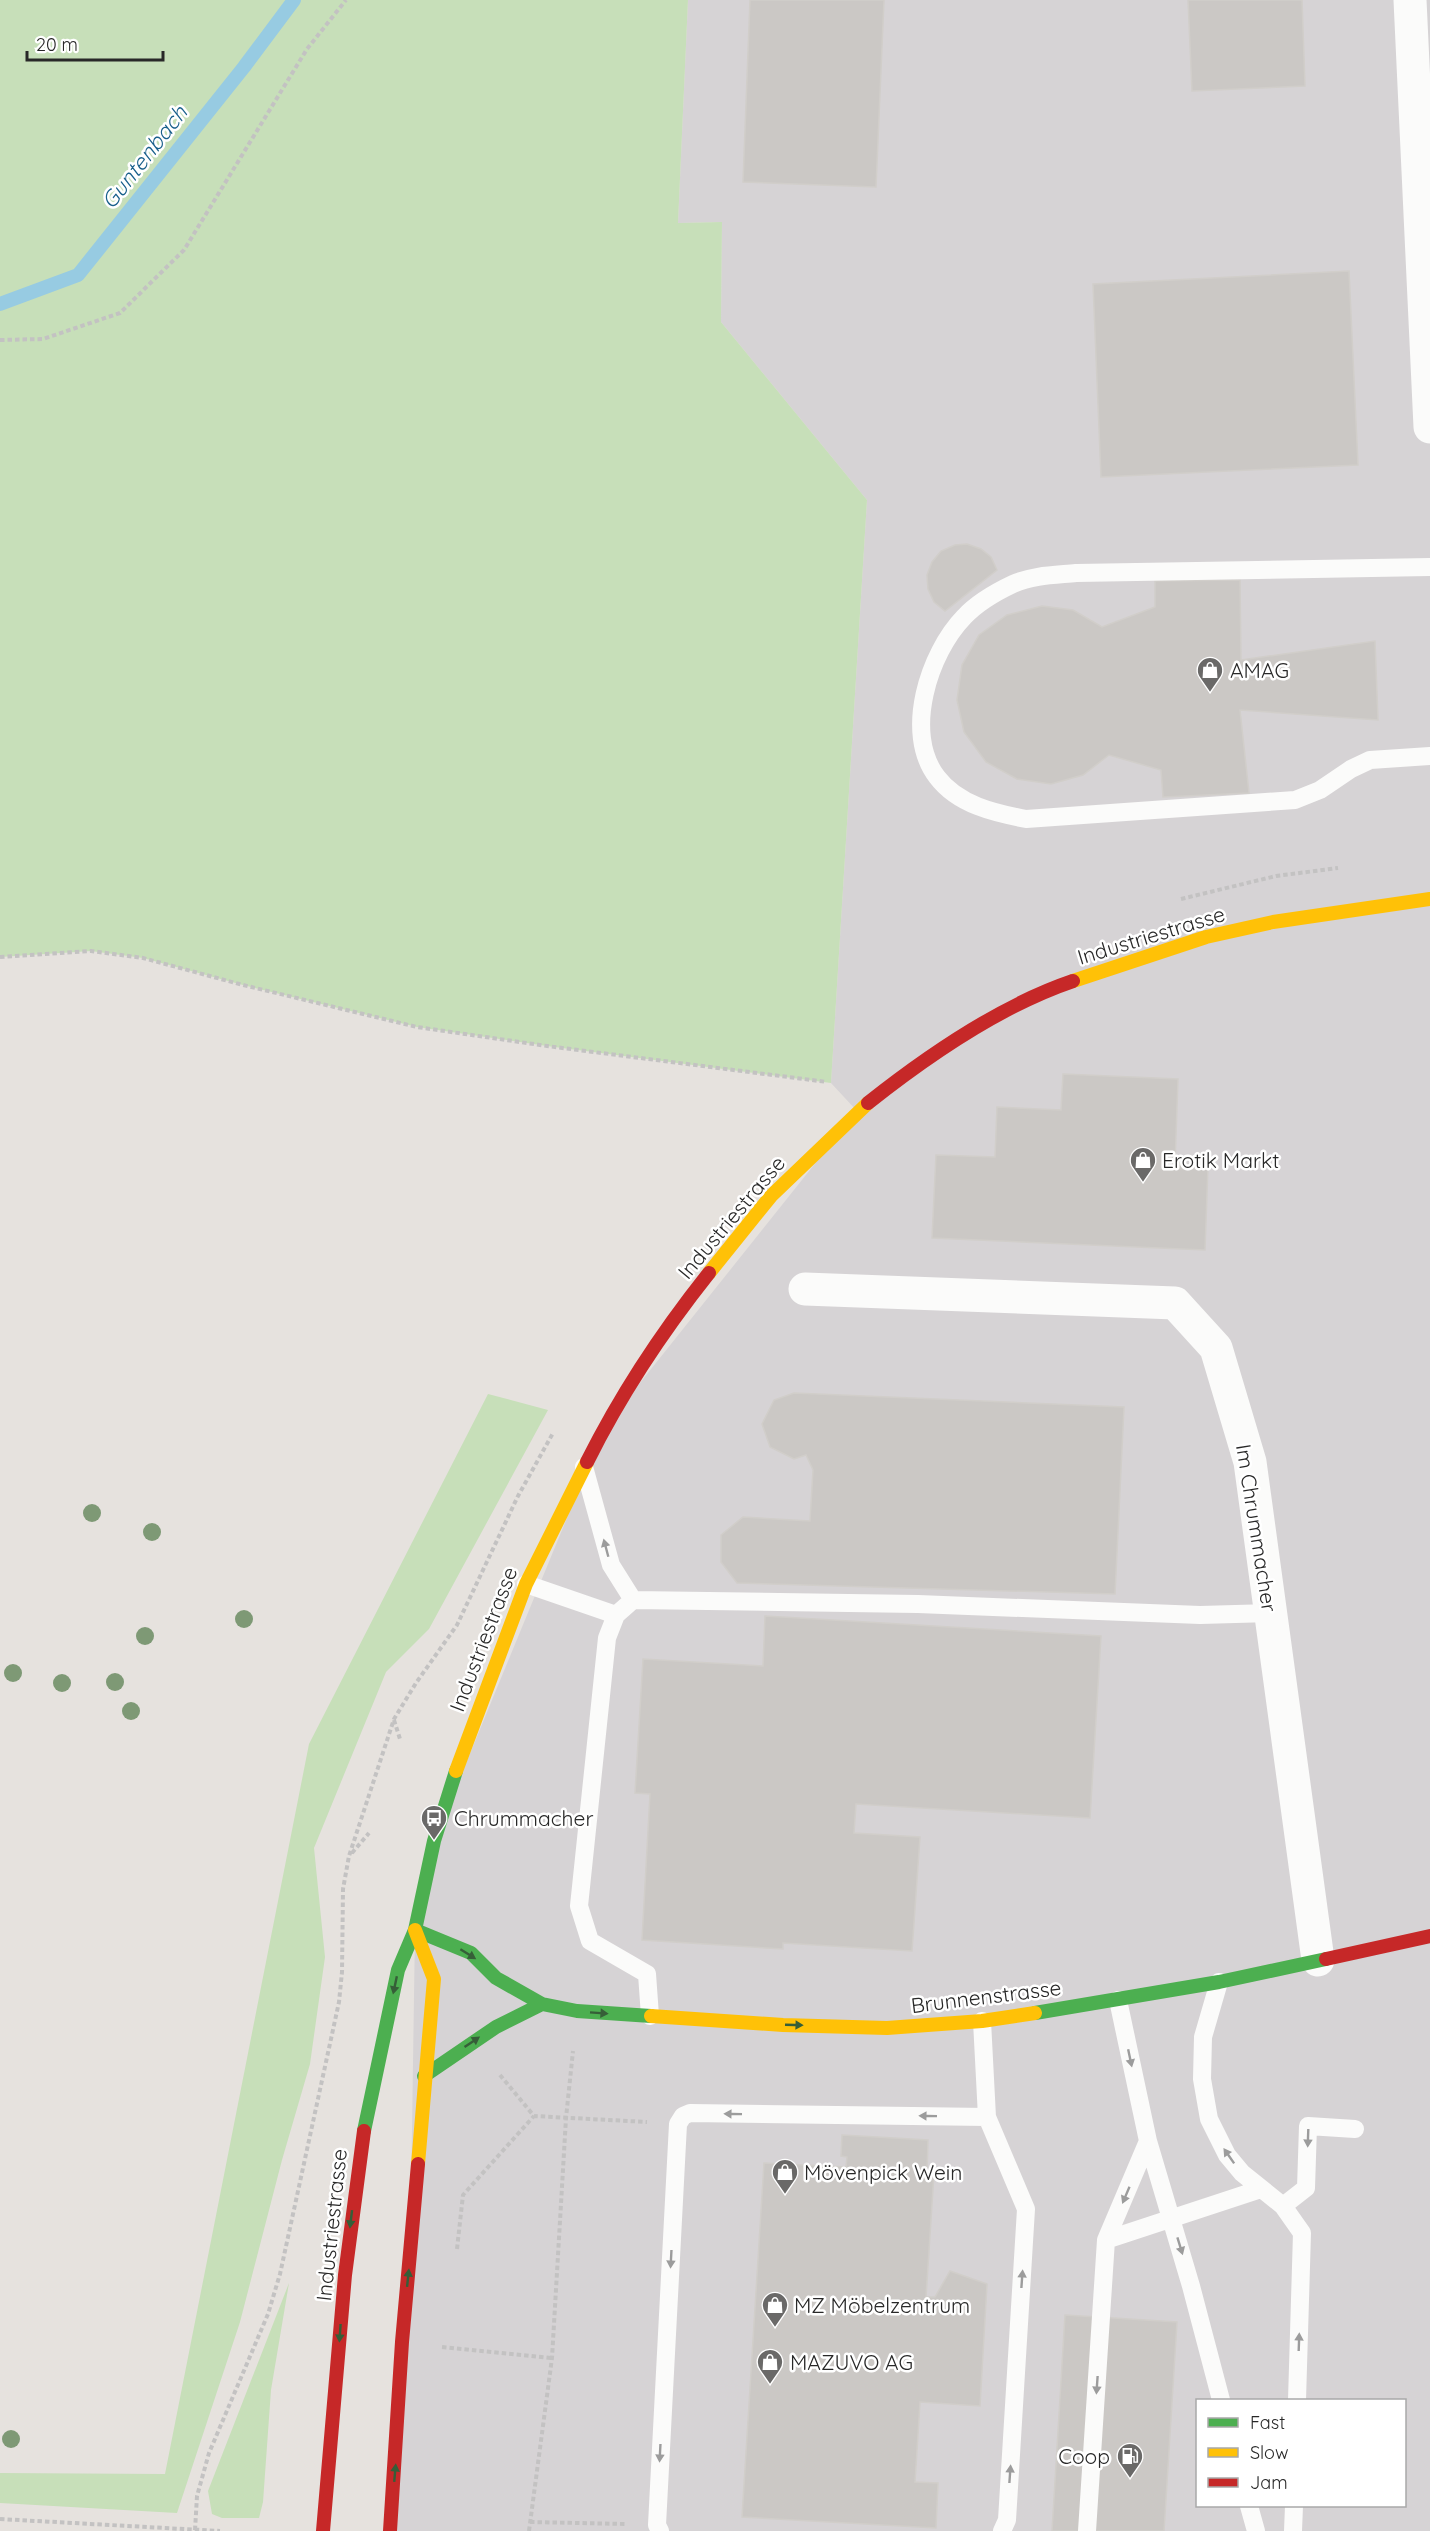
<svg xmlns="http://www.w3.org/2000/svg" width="1430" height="2531" font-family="Quicksand,sans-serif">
<rect width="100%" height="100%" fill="#e6e2de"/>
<path fill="#d6d3d5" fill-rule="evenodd" d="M688,0H1430V2531H390L410,2263L415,1930L434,1841L604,1428L857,1111L831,1083L867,500L721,322L722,222L678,223ZM1198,2400H1404V2506H1198Z"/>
<path fill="#c7dfb9" d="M0,0H688L678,223L722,222L721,322L867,500L831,1083L547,1046L417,1027L243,985L143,958L91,951L0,957Z
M488,1394L548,1410L429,1629L386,1672L314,1848L325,1957L310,2064L282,2160L240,2322L177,2513L0,2503V2473L165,2474L309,1744Z
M289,2283L271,2390L263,2502L259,2518H222L212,2514L208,2491Z"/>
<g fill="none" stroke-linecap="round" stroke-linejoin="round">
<path stroke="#97cbe2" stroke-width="14" d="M0,304L78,275L244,67L294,0"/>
</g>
<path fill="#cbc8c5" stroke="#d1ceca" stroke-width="1.5" d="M750,0H884L876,187L743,182Z
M1188,0H1302L1305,86L1192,91Z
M1349,271L1358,465L1101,477L1093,284Z
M967,544L981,549L991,557L997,570L945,611L934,602L928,589L927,575L932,562L941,551L955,545Z
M1240,580L1241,660L1375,641L1378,720L1240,710L1249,793L1163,797L1161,770L1109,755L1083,775L1051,784L1017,779L986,762L964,732L957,700L962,665L979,635L1007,615L1042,606L1073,610L1102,627L1155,607V581Z
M1063,1074L1178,1079L1175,1164L1208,1165L1205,1250L932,1238L936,1155L995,1157L997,1107L1061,1110Z
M794,1393L1124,1407L1115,1594L737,1583L721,1562V1535L743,1517L810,1521L813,1470L806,1455L794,1459L770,1447L762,1424L774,1400Z
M765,1616L1101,1636L1090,1818L856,1804L854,1833L920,1837L912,1951L783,1943V1949L642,1940L650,1794L635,1793L643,1659L763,1666Z
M842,2135L928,2140L927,2173H934L926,2297H935L950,2271L987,2284L980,2406L920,2402L915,2482L938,2483L936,2528L742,2517L764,2163L846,2167L847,2157L841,2156Z
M1065,2315L1177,2322L1164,2531H1052Z"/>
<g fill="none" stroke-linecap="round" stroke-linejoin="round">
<path stroke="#c3c2c2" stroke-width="4" stroke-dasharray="4.5 3" stroke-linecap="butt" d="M0,340L43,339L120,313L184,250L307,49L346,0
M1181,899L1276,876L1338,868
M0,957L91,951L143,958L243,985L417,1027L547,1046L827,1082
M394,1720L400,1739
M352,1853L369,1833
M500,2075L534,2116L647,2122
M457,2249L463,2195L534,2116
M442,2347L552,2358
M0,2519L220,2531
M530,2522L626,2524
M195,2530L197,2496L209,2453L268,2314L280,2274L339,2002L342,1972L343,1889L349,1856L394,1719L416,1683L457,1625L518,1496L553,1433
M529,2531L552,2358L566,2118L573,2051"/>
<path stroke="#fbfbfa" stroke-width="18" d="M1430,567L1076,573C1056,575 1033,575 1013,584C996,592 977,603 964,617C929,653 903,733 937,777C958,805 995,813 1026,819L1295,800L1320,790L1351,769L1370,760L1430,756
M584,1467L611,1565L633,1600
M526,1584L616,1615
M1219,1982L1203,2037L1202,2079L1209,2119L1227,2155L1242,2173L1283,2206L1302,2233L1297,2400
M1118,2000L1148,2141L1191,2286L1221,2400
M650,2016L647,1974L590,1941L579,1906L607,1638L616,1615L633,1600L918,1604L1200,1615L1271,1613
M982,2021L987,2117L1026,2209L1007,2520L1002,2531
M1283,2206L1306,2188L1308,2126L1355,2129
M1106,2240L1261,2189
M1249,2506L1256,2531
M660,2531L657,2525L678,2124L683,2116L690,2113L987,2117
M1087,2531L1106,2240L1148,2141
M1293,2531L1294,2506"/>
<path stroke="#fbfbfa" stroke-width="33" d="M1410,0L1430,427
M805,1289L1175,1303L1216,1348L1250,1462L1318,1960"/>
<path stroke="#4caf50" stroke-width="14" d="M415,1930L471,1953L496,1978L542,2004L577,2011L651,2016
M1035,2013L1219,1982L1326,1959
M424,2076L496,2027L542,2004
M364,2131L398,1970L415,1930L434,1841L456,1771"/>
<path stroke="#ffc107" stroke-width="14" d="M1073,981L1206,937L1273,922L1430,899
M709,1273L771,1196L868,1103
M456,1771L526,1584L587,1462
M415,1930L434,1979L418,2164
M651,2016L783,2025L887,2028L982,2021L1035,2013"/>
<path stroke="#c62828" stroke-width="14" d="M868,1103C926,1057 1002,1005 1073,981
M587,1462C621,1394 662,1332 709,1273
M1326,1959L1430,1936
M323,2531L345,2275L364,2131
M390,2531L402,2342L418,2164"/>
</g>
<g fill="#7e9975">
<circle cx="92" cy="1513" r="9"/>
<circle cx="152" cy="1532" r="9"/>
<circle cx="244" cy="1619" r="9"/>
<circle cx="145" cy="1636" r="9"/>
<circle cx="13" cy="1673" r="9"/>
<circle cx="115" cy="1682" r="9"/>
<circle cx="62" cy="1683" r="9"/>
<circle cx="131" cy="1711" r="9"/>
<circle cx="11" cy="2439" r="9"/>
</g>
<defs><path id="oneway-solid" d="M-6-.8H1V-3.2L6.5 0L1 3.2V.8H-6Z" transform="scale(1.5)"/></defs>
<g fill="#9c9c9c">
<use href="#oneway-solid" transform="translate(606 1548) rotate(-105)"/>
<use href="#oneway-solid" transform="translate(1130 2058) rotate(78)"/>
<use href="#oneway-solid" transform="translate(733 2114) rotate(-179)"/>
<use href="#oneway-solid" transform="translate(928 2116) rotate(-179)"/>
<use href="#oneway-solid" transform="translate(1308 2138) rotate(92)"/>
<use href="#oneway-solid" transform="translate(1229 2156) rotate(-125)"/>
<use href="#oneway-solid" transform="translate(1126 2195) rotate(113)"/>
<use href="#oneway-solid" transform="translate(1180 2246) rotate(73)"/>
<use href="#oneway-solid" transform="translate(671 2259) rotate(93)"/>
<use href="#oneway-solid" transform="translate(1022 2279) rotate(-86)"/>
<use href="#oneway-solid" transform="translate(1299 2342) rotate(-88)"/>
<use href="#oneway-solid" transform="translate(1097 2385) rotate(94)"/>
<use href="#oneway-solid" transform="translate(660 2453) rotate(93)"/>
<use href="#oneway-solid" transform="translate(1010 2474) rotate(-86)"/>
</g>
<g fill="#365e38">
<use href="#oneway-solid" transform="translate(468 1954) rotate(32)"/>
<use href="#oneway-solid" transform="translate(395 1985) rotate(102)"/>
<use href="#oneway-solid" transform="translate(599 2013) rotate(4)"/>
<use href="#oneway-solid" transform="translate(794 2025) rotate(2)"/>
<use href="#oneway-solid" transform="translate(472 2042) rotate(-34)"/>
<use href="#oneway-solid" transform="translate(351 2219) rotate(97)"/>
<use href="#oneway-solid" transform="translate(408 2278) rotate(-84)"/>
<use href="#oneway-solid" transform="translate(340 2333) rotate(94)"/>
<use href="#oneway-solid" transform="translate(395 2473) rotate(-85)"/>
</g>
<defs>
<g id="shop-pin" transform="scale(1.35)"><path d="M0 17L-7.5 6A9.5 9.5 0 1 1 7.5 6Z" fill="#6a6968" stroke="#fff"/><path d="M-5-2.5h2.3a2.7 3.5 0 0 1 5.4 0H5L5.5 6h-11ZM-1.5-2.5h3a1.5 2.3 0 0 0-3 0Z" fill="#fff"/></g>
<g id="bus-pin" transform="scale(1.35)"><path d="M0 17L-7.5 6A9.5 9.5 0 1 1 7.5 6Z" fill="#6a6968" stroke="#fff"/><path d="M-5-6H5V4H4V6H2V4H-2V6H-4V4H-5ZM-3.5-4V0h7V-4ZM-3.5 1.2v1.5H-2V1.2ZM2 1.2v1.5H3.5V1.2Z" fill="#fff"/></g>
<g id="fuel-pin" transform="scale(1.35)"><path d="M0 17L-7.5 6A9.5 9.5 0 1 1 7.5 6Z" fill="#6a6968" stroke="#fff"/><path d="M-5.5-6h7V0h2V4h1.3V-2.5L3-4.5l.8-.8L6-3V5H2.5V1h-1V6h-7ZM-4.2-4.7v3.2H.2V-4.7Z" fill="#fff"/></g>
</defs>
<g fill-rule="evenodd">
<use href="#shop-pin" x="1210" y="670"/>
<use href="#shop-pin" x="1143" y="1160"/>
<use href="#bus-pin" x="434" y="1818"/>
<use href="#shop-pin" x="785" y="2172"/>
<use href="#shop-pin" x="775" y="2305"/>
<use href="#shop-pin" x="770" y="2362"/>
<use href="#fuel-pin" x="1130" y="2456"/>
</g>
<g text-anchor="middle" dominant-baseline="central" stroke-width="5" stroke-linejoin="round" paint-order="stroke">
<g font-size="21" fill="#282828" stroke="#fff" text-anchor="start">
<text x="1230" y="670">AMAG</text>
<text x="1162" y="1160">Erotik Markt</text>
<text x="454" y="1818">Chrummacher</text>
<text x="804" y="2172">Mövenpick Wein</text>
<text x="794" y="2305">MZ Möbelzentrum</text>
<text x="790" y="2362">MAZUVO AG</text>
<text x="1110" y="2456" text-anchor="end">Coop</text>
</g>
<g font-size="21" fill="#282828" stroke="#fff">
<text transform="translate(1151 935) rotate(-17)">Industriestrasse</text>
<text transform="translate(731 1217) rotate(-50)">Industriestrasse</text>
<text transform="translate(1257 1528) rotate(81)">Im Chrummacher</text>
<text transform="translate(483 1639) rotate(-69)">Industriestrasse</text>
<text transform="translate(986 1996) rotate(-7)">Brunnenstrasse</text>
<text transform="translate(331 2225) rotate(-84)">Industriestrasse</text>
</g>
<g font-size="22" font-style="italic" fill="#185f8b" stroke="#fff">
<text transform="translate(144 157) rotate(-52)">Guntenbach</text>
</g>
</g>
<rect x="1196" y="2399" width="210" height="108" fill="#ffffff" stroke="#a9a9a9" stroke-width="1.5"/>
<rect x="1208" y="2418" width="30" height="9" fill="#4caf50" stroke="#a9a9a9" stroke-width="1.5"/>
<text x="1250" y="2429" font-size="18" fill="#282828">Fast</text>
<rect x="1208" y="2448" width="30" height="9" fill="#ffc107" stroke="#a9a9a9" stroke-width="1.5"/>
<text x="1250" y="2459" font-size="18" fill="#282828">Slow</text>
<rect x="1208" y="2478" width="30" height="9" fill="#c62828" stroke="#a9a9a9" stroke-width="1.5"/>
<text x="1250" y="2489" font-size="18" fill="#282828">Jam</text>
<path d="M27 51v9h136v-9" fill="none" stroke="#282828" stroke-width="3"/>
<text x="36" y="51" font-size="18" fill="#282828" stroke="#ffffff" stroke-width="4.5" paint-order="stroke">20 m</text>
</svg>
